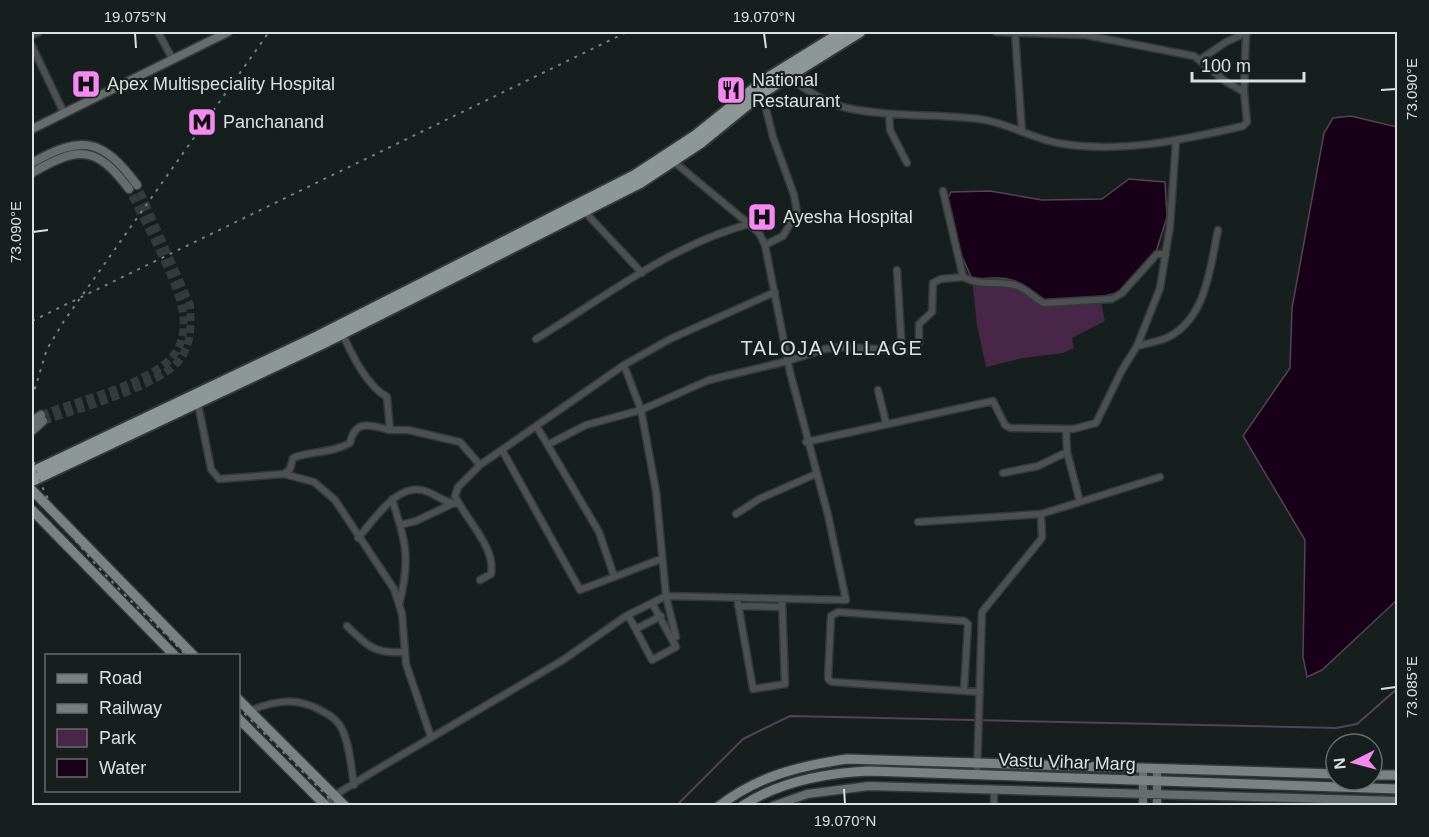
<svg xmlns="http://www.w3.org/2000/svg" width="1429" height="837" font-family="Arial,sans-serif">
<rect width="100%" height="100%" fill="#171f1e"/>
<path fill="#482647" d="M1003,278L1022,282L1046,301L1100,297L1105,321L1072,338L1074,348L1063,353L1023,358L986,367L977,325L972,279Z"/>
<path fill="#190019" stroke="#534355" stroke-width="1.5" d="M1351,116L1397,127V600L1322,670L1307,677L1303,657L1305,540L1243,436L1290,368L1292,308L1324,133L1333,118Z
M1129,179L1165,182L1167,217L1156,252L1120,292L1100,297L1046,301C1014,276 1011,277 972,279L961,254L947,200L951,192L990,191L1042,200L1102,199Z"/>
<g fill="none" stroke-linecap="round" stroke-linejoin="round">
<path stroke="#534355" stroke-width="2" d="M676,806L743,739L790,716L1336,728L1357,724L1398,688"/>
<path stroke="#343c3b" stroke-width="8" stroke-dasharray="8 4" stroke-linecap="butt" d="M41,415C78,401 129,389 161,367C203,338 177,287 160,251C150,230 139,210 129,189
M43,421C76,409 162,386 181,358C192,342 191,323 190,305L137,185"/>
<g stroke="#323a39" stroke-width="9">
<path id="street" d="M158,32L173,60
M1015,33L1022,132
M32,35L39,32
M32,46L64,113
M1201,59L1226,42L1248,32
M787,76C805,89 825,103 847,108C890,117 936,114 979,119C1006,122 1031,138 1058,143C1119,154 1183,140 1243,126L1247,122L1244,92L1225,81L1194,56L1085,35L996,32
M1244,92L1246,33
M762,93L773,137L794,195L797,212L783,236L765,245
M889,114L890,130L907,163
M943,191L963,277C979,286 997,281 1015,285C1027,288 1033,298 1044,303L1112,299L1122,293L1157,254H1166
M584,211L642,273
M897,270L902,352
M342,333C352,355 367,386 387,397L390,430H408L460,442L480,465
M536,339C605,297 671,245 749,224
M1137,346C1145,344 1155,342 1164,339C1206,322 1210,268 1218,230
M878,390L886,423
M198,404L211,469L219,479L284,474L314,482L335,500L394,589L402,614L406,664L431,737
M537,427L599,532L614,576
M1066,429L1067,452L1080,502
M806,442L993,401L1005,425L1010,428L1073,429L1096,423L1122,370L1137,346L1160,288L1170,226L1176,141
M549,444L586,425L641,410L624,365
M502,450L580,590L661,559
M1003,473L1038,466L1067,452
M284,474L290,469L293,458C308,451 331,454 350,443C355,419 370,425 390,430
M392,499C406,544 411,558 399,605
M736,514L759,499L816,474
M918,522L1041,514
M400,525L416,521L452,504
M358,538C375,519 399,479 428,492C442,498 443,502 459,504
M480,580L491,574C496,547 466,520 455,496L458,487L480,465L624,365L670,339L775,292
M737,598L753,689L785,684L782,600
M738,606L782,607
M628,615L652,660L676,647L652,603
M347,626C367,646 375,654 404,652
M636,629L661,616
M676,637L666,596L656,491L641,410L709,380L788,361L825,349L840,347L914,351L919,343V324L932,312L933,283L941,279L963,277
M964,690L968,624L964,621L838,612L831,616L828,678L830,681L833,682L980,692
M250,711C275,700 297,697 322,711C330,715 338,720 342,729C350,746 351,767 354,785
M977,775L982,612L1042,538L1041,514L1160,477
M326,805L335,795L371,773L563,660L626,616L666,596L846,600L828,515L790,372L765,245L759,233L749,224L673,161
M994,806V790"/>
</g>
<g stroke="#323a39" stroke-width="11">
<path id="secondary" d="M32,129L228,32
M32,163C82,134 103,139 137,185
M32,173C78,146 96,145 129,189
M32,421L41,415
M32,431L43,421
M773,806L807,794L869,786L1398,801
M1143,806V768
M1157,806V768"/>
</g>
<g stroke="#323a39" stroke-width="12">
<path id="primary" d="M32,490L194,656
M32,510L175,656
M238,699L345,806
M238,718L326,806
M1372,775H1398
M719,806C758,776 799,766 847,759L1336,774
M742,806C780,781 825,773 869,771L1398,789"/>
</g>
<g stroke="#323a39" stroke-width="14">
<path id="highway" d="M32,472L318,336L635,175L696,135L766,79L842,32
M32,481L322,344L640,183L702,142L762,93L860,32"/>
</g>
<use href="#street" stroke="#4c5050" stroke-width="6"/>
<use href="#secondary" stroke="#676d6c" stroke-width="8"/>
<use href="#primary" stroke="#7b8382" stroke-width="9"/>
<use href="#highway" stroke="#8d9796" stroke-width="10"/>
<path stroke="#797f7f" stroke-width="2" stroke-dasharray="3 6" stroke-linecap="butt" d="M32,321L627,32
M32,398L47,349L64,321L269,32
M32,453C44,529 134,601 187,656
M238,707L337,806"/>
</g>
<path fill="none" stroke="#dbe0e0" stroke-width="2" d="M135,33L136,48M764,33L766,48M1381,90L1396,89M33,232L48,230M1381,689L1396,687M844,789L845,804"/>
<defs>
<g id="hospital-square" transform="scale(1.5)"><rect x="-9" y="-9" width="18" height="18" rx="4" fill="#f489f0" stroke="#171f1e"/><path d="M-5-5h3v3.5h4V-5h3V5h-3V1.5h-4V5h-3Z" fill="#111"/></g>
<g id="restaurant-square" transform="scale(1.5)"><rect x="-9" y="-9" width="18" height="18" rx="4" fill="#f489f0" stroke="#171f1e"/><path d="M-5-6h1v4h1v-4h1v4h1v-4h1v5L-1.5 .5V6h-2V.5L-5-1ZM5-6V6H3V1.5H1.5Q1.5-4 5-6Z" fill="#111"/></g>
<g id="metro-square" transform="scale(1.5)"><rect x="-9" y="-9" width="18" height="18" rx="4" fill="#f489f0" stroke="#171f1e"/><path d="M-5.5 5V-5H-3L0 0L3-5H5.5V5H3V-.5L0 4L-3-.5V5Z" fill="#111"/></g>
</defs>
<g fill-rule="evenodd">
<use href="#hospital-square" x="86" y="84"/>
<use href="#restaurant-square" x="731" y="90"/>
<use href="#metro-square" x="202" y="122"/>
<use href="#hospital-square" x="762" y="217"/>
</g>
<g text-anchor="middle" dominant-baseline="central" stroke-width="4.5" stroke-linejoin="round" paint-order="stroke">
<g font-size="18" fill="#dbe0e0" stroke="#171f1e" text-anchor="start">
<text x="752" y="80">National<tspan x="752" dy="21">Restaurant</tspan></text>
<text x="107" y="84">Apex Multispeciality Hospital</text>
<text x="223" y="122">Panchanand</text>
<text x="783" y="217">Ayesha Hospital</text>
</g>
<g font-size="18" fill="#dbe0e0" stroke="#171f1e">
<text transform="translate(1067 762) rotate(2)">Vastu Vihar Marg</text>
</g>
<g font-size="20" letter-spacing="1.5" fill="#dbe0e0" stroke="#171f1e">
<text x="832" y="348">TALOJA VILLAGE</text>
</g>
</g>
<rect width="1429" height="837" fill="none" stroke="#171f1e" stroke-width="66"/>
<rect x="45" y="654" width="195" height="138" fill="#171f1e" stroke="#656c6c" stroke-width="1.5"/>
<rect x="57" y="674" width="30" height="9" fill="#7b8382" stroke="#656c6c" stroke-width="1.5"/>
<text x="99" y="684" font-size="18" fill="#dbe0e0">Road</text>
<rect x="57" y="704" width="30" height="9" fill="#797f7f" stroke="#656c6c" stroke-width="1.5"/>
<text x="99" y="714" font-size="18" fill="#dbe0e0">Railway</text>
<rect x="57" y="729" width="30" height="18" fill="#482647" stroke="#656c6c" stroke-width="1.5"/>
<text x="99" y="744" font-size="18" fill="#dbe0e0">Park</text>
<rect x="57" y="759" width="30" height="18" fill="#190019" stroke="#656c6c" stroke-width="1.5"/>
<text x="99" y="774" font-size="18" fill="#dbe0e0">Water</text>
<g transform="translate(1354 762) rotate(264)"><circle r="28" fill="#171f1e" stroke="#656c6c" stroke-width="1.5"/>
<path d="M0-4.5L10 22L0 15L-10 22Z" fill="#f489f0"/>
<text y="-9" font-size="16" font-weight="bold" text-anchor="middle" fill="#dbe0e0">N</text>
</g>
<path d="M1192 72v9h112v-9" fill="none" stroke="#dbe0e0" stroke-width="3"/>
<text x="1201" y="72" font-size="18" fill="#dbe0e0" stroke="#171f1e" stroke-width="4.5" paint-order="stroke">100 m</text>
<rect x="33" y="33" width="1363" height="771" fill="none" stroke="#dbe0e0" stroke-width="2"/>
<g font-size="15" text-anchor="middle" fill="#dbe0e0">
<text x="135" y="22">19.075°N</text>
<text x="764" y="22">19.070°N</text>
<text transform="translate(1412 89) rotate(-90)" y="5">73.090°E</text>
<text transform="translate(16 232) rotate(-90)" y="5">73.090°E</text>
<text transform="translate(1412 687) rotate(-90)" y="5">73.085°E</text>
<text x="845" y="826">19.070°N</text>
</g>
</svg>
